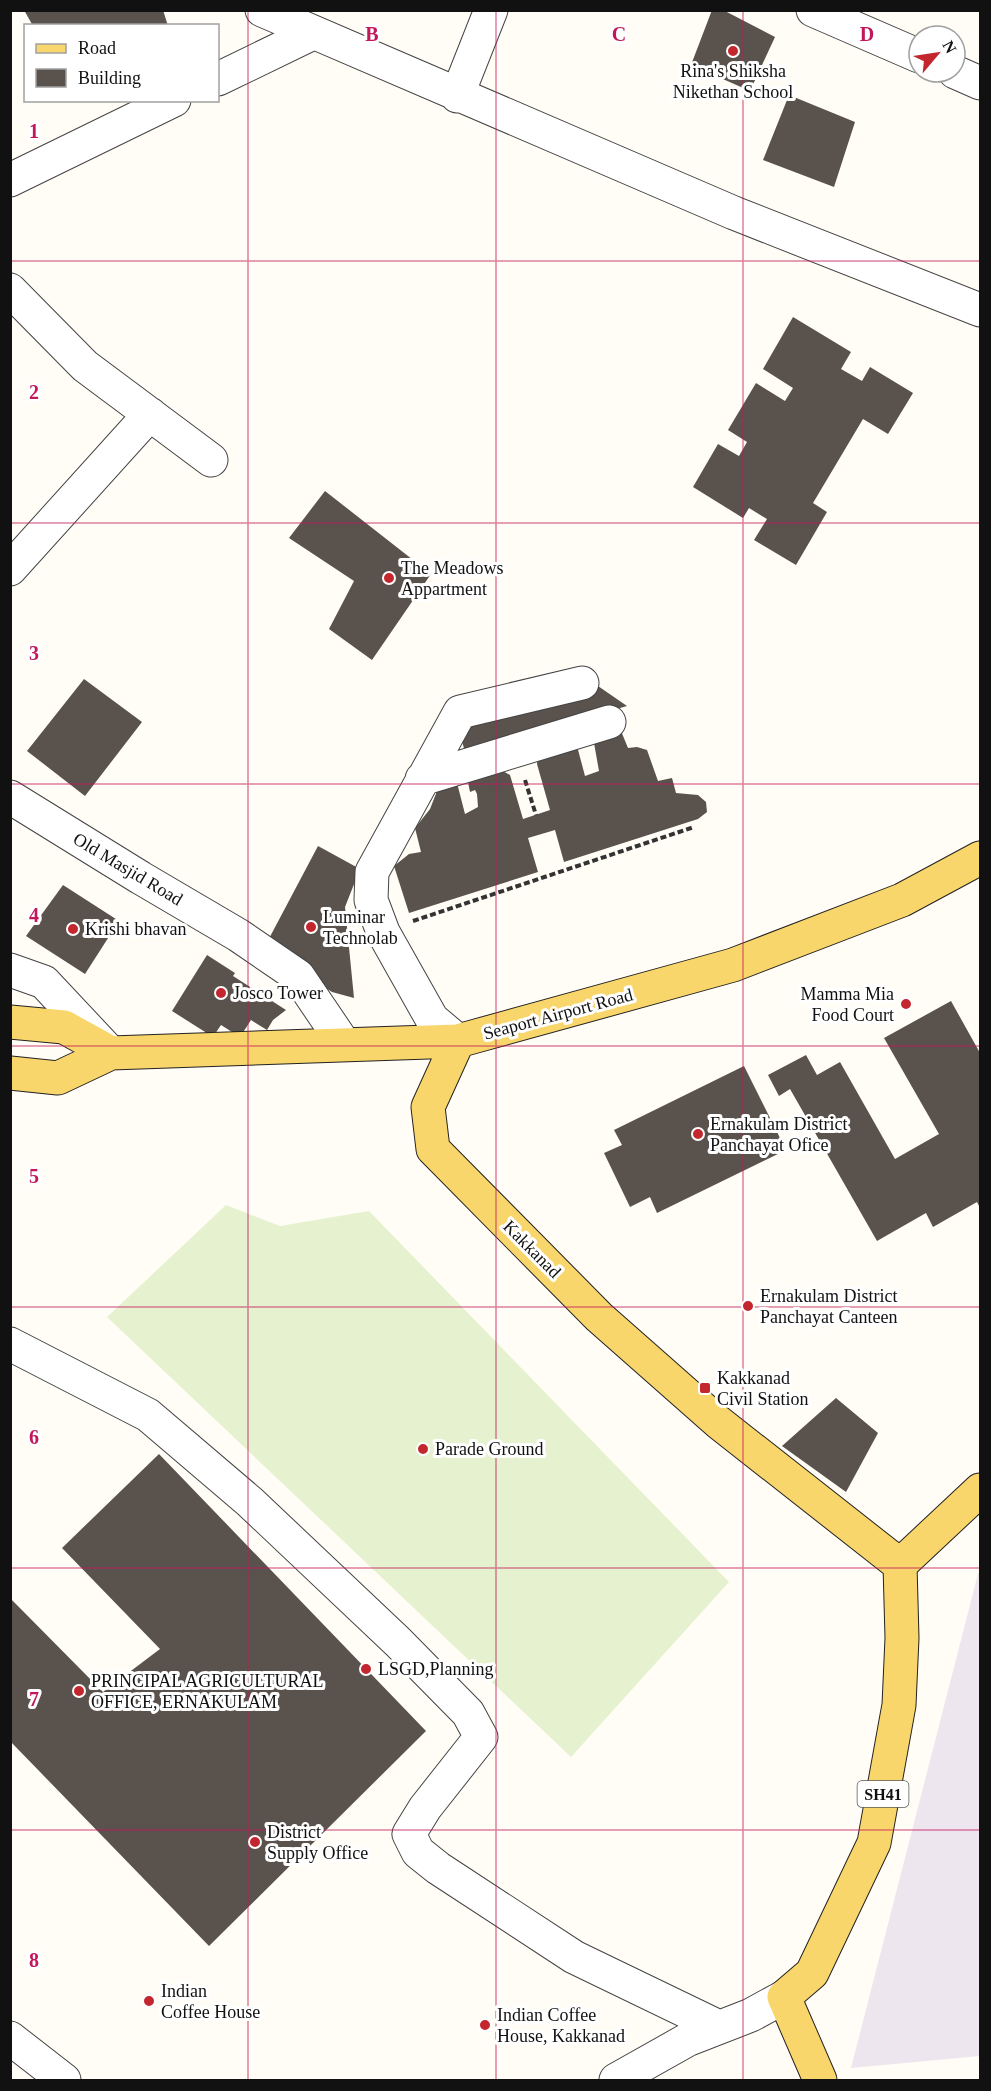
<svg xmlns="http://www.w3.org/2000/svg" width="991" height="2091" font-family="Georgia,serif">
<rect width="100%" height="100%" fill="#fffdf5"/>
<path fill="#eee6ef" d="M980,1566V2056L851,2068Z"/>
<path fill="#e6f2cf" d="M226,1205L280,1226L369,1211L729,1582L571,1757L107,1317Z"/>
<path fill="#5a524d" d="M24,10H163L168,26H33Z
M712,10H723L775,37L750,91L691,65Z
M789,95L855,122L834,187L763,160Z
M793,317L851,352L841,369L862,381L870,367L913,393L888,434L863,419L813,503L827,512L796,565L754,540L767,519L749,508L743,518L693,487L718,444L739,456L747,442L728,430L756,383L785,401L793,388L763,369Z
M325,491L431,574L372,660L329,629L354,581L289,538Z
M84,679L142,722L85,796L27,751Z
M598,686L627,706L465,752L458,727Z
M621,731L628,748L637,747L647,750L658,781L672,778L676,793L698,795L706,802L707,812L698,819L564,862L555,830L528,838L538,872L409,913L394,866L409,854L421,852L415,828L430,809L441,781L456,779L465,814L478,807L477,794L475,790L470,792L467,777L499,769L510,775L523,819L550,810L537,764L538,754L577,746L585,776L599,771L594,743Z
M318,846L360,869L345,907L354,998L332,992L264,948Z
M63,885L119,921L85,974L26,936Z
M207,955L235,973L233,976L286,1010L273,1020L267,1030L251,1020L240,1037L221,1025L213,1037L172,1011Z
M951,1001L980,1053V1208L977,1202L933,1227L926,1213L877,1241L790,1089L779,1096L768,1075L806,1055L817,1075L840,1062L895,1159L939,1134L884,1038Z
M744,1066L786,1150L657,1213L650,1197L630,1207L604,1153L622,1145L614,1130Z
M836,1398L878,1433L846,1492L782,1446Z
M159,1454L426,1731L209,1946L10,1741V1598L103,1692L160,1649L62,1548Z"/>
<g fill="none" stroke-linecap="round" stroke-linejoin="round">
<g stroke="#444" stroke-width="35">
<path id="minor" d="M262,10L734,213L980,310
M813,10L919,56
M955,72L980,83
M218,79L313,33
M457,96L491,10
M10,180L174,100
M10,290L85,366L211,460
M10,569L150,414
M422,779L609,722
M10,797L141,878L238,935L298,976L344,1044
M10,970L44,982L105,1047
M458,1041L432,1019L383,932L371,900L372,872L460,712L582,683
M10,1344L148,1415L250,1502L398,1642L468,1713L481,1737L425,1808L409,1834L418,1852L438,1868L574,1957L719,2027
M10,2038L64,2080
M616,2080L687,2040L751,2015L784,1997"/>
</g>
<g stroke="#222" stroke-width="35">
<path id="major" d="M10,1022L64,1027L111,1053
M458,1041L428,1107L433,1149L599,1317L718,1422L900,1565
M10,1073L58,1078L111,1053L458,1041L733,965L902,900L980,858
M820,2080L784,1997L812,1973L874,1843L899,1705L902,1638L900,1565L980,1490"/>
</g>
<path stroke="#333" stroke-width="4" stroke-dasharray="6 3" stroke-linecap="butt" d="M525,780L536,815
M413,921L694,827"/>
<use href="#minor" stroke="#fff" stroke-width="33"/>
<use href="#major" stroke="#f9d66b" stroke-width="33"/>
</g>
<path fill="none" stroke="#c2185b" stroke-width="1.5" stroke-opacity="0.55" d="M248,10V2080M496,10V2080M743,10V2080M10,261H980M10,523H980M10,784H980M10,1046H980M10,1307H980M10,1568H980M10,1830H980"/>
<g fill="#c4262e" stroke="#fff" stroke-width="2">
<circle cx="733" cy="51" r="6"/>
<circle cx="389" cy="578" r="6"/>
<circle cx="311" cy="927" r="6"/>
<circle cx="73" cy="929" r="6"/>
<circle cx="221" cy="993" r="6"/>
<circle cx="906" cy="1004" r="6"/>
<circle cx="698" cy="1134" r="6"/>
<circle cx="748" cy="1306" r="6"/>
<rect x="699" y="1382" width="12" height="12" rx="3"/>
<circle cx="423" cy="1449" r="6"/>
<circle cx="366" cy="1669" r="6"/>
<circle cx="79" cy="1691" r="6"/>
<circle cx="255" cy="1842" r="6"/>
<circle cx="149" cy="2001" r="6"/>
<circle cx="485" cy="2025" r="6"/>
</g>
<g text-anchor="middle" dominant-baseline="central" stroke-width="6" stroke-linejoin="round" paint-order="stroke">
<rect fill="#fff" stroke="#585858" stroke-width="1.5" x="857.5" y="1781" width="51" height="26" rx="4.5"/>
<g font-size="16" font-weight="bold" fill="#111">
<text x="883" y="1794">SH41</text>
</g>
<g font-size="18" fill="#111" stroke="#fff" text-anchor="start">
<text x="733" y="71" text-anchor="middle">Rina's Shiksha<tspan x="733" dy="21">Nikethan School</tspan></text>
<text x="401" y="568">The Meadows<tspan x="401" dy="21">Appartment</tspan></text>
<text x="323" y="917">Luminar<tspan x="323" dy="21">Technolab</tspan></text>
<text x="85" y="929">Krishi bhavan</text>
<text x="233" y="993">Josco Tower</text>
<text x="894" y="994" text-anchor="end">Mamma Mia<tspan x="894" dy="21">Food Court</tspan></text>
<text x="710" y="1124">Ernakulam District<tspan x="710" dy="21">Panchayat Ofice</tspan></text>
<text x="760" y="1296">Ernakulam District<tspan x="760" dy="21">Panchayat Canteen</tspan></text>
<text x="717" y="1378">Kakkanad<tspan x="717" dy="21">Civil Station</tspan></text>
<text x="435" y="1449">Parade Ground</text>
<text x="378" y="1669">LSGD,Planning</text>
<text x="91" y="1681">PRINCIPAL AGRICULTURAL<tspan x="91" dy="21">OFFICE, ERNAKULAM</tspan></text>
<text x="267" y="1832">District<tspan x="267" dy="21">Supply Office</tspan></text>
<text x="161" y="1991">Indian<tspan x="161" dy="21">Coffee House</tspan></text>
<text x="497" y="2015">Indian Coffee<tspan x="497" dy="21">House, Kakkanad</tspan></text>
</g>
<g font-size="18" fill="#111" stroke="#fff">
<text transform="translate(128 869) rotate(31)">Old Masjid Road</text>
<text transform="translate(558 1014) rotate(-15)">Seaport Airport Road</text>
<text transform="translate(532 1249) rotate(45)">Kakkanad</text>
</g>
</g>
<g font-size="20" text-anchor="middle" font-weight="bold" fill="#c2185b" stroke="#fff" stroke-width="6" stroke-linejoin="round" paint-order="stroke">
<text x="372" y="41">B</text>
<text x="619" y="41">C</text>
<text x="867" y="41">D</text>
<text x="34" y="138">1</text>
<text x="34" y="399">2</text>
<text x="34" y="660">3</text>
<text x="34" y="922">4</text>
<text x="34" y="1183">5</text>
<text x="34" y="1444">6</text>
<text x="34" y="1706">7</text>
<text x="34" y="1967">8</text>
</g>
<rect width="991" height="2091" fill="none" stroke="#111111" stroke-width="24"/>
<rect x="24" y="24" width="195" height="78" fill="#ffffff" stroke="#a0a0a0" stroke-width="1.5"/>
<rect x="36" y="44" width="30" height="9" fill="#f9d66b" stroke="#a0a0a0" stroke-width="1.5"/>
<text x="78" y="54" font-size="18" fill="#111111">Road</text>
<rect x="36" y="69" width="30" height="18" fill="#5a524d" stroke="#a0a0a0" stroke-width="1.5"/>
<text x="78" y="84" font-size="18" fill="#111111">Building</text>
<g transform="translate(937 54) rotate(61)"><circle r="28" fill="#ffffff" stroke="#a0a0a0" stroke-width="1.5"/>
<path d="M0-4.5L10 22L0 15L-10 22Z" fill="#c4262e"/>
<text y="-9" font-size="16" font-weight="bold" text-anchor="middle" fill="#111111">N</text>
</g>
</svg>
